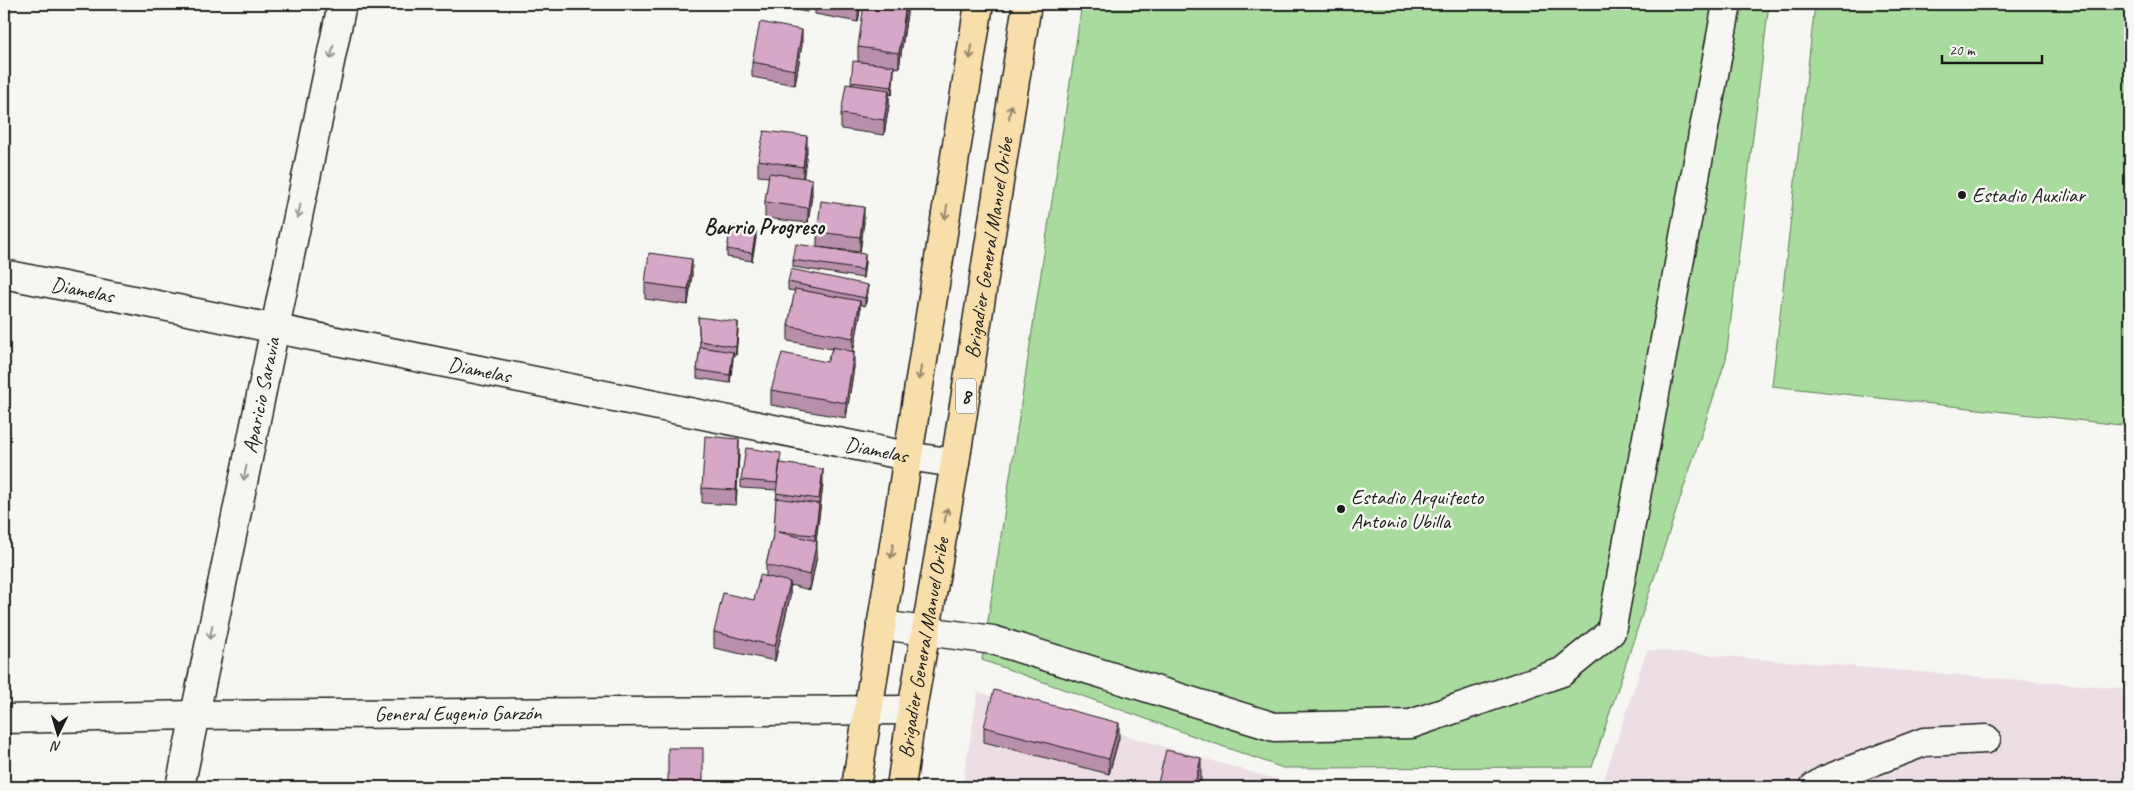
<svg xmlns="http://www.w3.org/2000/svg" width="2134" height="791" font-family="Caveat,sans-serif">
<rect width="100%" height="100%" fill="#f6f6f2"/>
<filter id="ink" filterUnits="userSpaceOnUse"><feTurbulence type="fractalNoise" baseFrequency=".02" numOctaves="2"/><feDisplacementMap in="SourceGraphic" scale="10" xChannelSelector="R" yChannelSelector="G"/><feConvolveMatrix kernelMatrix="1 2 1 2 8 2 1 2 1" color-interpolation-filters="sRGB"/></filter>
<g filter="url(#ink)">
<path fill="#eddee5" d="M1647,650L2130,689V787H962L978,692L1285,782H1603Z"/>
<path fill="#a8db9d" stroke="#627c5c" d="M1082,4H1769L1726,359L1592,767L1283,768L982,660Z
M1815,4H2130V426L1772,386Z"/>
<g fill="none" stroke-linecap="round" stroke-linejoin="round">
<g stroke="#1c1c1c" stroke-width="31">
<g id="minor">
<path id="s1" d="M4,274L907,456L955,463"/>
<path d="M881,625L993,640L1274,727L1411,724L1562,672L1611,632L1727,4"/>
<path id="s2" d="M4,719L194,715L912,710"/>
<path id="s3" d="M180,787L342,4"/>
<path d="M1814,787L1825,780L1924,742L1986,739"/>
</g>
</g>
<g stroke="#1c1c1c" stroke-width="31">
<g id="major">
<path d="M856,787L979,4"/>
<path id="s4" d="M901,787L912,710L955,463L1027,4"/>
</g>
</g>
<use href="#minor" stroke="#f6f6f2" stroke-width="28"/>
<use href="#major" stroke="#f8deab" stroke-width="28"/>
</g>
<path fill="#b990ab" stroke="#1c1c1c" d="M731,4H752V7Z
M765,4H809L807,12L765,5Z
M815,4H861L858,22L815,14Z
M907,4V13L899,68L894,67L892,95L889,94V105L884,135L841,129V114L858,62V47Z
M802,45L795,85L752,77V62Z
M807,151L803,177L812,194L808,223L765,218V202L769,177L758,176V160Z
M864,222L860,252L817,247V232Z
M756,238L752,261L727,257V249Z
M793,260L865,262L863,278L793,267Z
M692,274L688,305L645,299V283Z
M788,282L868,292L865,306L860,304V316L853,352L854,367L846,418L771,405V390L827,362L832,349L788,341V326L795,291L788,290Z
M698,317L738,330L736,355H733L730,383L697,378V370L700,347Z
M739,454L736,505L702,503V488Z
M781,461L780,463L823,484L816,541L817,556L810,590L790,585V597L775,661L714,648V632L754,600L766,576V565L774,531L777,490L741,488V480Z
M984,727L1119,738L1109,774L984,742Z"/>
<path fill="#96758b" stroke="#1c1c1c" d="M858,4H861L858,22Z
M906,4H907V13L899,68V53Z
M802,30V45L795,85V70Z
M894,66V74L892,95V87Z
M889,90V105L884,135V120Z
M807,136V151L803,182V167Z
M812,179V194L808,223V208Z
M864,207V222L860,252V237Z
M756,231V238L752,261V253Z
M865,254V262L863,278V270Z
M692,259V274L688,305V289Z
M868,285V292L865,306V298Z
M860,301V316L853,353V338Z
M738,322V330L736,355V347Z
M733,352V360L730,383V375Z
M854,352V367L846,418V403Z
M739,439V454L736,505V490Z
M823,469V484L815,550V535Z
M817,541V556L810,590V575Z
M790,582V597L775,661V646Z
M1119,723V738L1109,774V759Z
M1201,758V779L1199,787H1194Z"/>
<path fill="#d7a7c7" stroke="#1c1c1c" d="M841,4H858V7Z
M864,4H906L899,53L858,47Z
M760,22L802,30L795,70L752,62Z
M853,61L894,66L892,87L851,82Z
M846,84L889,90L884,120L841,114Z
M764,131L807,136L803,167L758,160Z
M769,173L812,179L808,208L765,202Z
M821,201L864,207L860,237L817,232Z
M731,226L756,231L752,253L727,249Z
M796,244L865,254L863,270L793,260Z
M649,253L692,259L688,289L645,283Z
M791,269L868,285L865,298L788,282Z
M795,289L860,301L853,338L788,326Z
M698,317L738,322L736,347L700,341Z
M700,347L733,352L730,375L697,370Z
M833,347L854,352L846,403L771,390L782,353L827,362Z
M705,436L739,439L736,490L702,488Z
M746,448L781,453L777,483L741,480Z
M780,463L823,469L819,499L776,493Z
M776,498L819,504L815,535L778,532L817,541L810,575L766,565L774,531Z
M760,575L790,582L775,646L714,632L723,593L754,600Z
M994,690L1119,723L1109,759L984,727Z
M668,748H703V787H668Z
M1166,750L1201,758L1194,787H1157Z"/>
<defs><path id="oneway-shaft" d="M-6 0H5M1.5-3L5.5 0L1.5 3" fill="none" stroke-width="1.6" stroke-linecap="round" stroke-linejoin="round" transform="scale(1.25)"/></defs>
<g stroke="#949492">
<use href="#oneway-shaft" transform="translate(332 52) rotate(102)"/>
<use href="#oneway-shaft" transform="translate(299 211) rotate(102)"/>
<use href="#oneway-shaft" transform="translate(245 473) rotate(102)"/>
<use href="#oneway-shaft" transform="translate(211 632) rotate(102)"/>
</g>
<g stroke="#95876b">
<use href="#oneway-shaft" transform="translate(971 52) rotate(99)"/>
<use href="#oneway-shaft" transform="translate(1010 112) rotate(-81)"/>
<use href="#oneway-shaft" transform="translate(946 212) rotate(99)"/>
<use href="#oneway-shaft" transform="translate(920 373) rotate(99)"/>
<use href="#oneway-shaft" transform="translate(946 515) rotate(-80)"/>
<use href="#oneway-shaft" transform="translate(892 551) rotate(99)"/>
</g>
</g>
<g fill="#1c1c1c" stroke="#f6f6f2" stroke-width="2">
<circle cx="1962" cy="195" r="5"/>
<circle cx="1341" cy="509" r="5"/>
</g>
<g text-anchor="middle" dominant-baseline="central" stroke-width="5" stroke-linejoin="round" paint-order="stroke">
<rect fill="#f6f6f2" stroke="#5d5d5c" stroke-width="1" x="956" y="378.5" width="20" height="35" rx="4"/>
<g font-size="20" font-weight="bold" fill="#1c1c1c">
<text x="966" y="396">8</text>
</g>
<g font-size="21" fill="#1c1c1c" stroke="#f6f6f2" text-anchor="start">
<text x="1972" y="195">Estadio Auxiliar</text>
<text x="1351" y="497">Estadio Arquitecto<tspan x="1351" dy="24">Antonio Ubilla</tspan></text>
</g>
<g font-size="21" fill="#1c1c1c" stroke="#f6f6f2">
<text stroke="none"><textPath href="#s4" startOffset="546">Brigadier General Manuel Oribe</textPath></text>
<text stroke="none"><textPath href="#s1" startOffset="80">Diamelas</textPath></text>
<text stroke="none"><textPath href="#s1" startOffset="485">Diamelas</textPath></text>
<text stroke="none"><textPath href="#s3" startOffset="400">Aparicio Saravia</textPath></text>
<text stroke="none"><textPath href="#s1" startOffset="890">Diamelas</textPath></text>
<text stroke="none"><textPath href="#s4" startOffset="141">Brigadier General Manuel Oribe</textPath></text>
<text stroke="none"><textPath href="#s2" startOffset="454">General Eugenio Garzón</textPath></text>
</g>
<g font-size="22" font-weight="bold" fill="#1c1c1c" stroke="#f6f6f2">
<text x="764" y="227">Barrio Progreso</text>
</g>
</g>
<rect width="2134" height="791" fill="none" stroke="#f6f6f2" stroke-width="20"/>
<rect x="10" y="10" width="2114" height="771" fill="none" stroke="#1c1c1c" stroke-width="2" filter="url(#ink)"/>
<g transform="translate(58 734) rotate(185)" stroke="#f6f6f2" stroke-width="4" paint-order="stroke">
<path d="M0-4L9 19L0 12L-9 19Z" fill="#1c1c1c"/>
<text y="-8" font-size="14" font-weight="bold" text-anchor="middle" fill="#1c1c1c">N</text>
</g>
<path d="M1942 55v8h100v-8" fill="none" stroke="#1c1c1c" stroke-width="2.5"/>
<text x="1949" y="55" font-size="15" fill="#1c1c1c" stroke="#f6f6f2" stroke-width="4" paint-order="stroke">20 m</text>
</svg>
